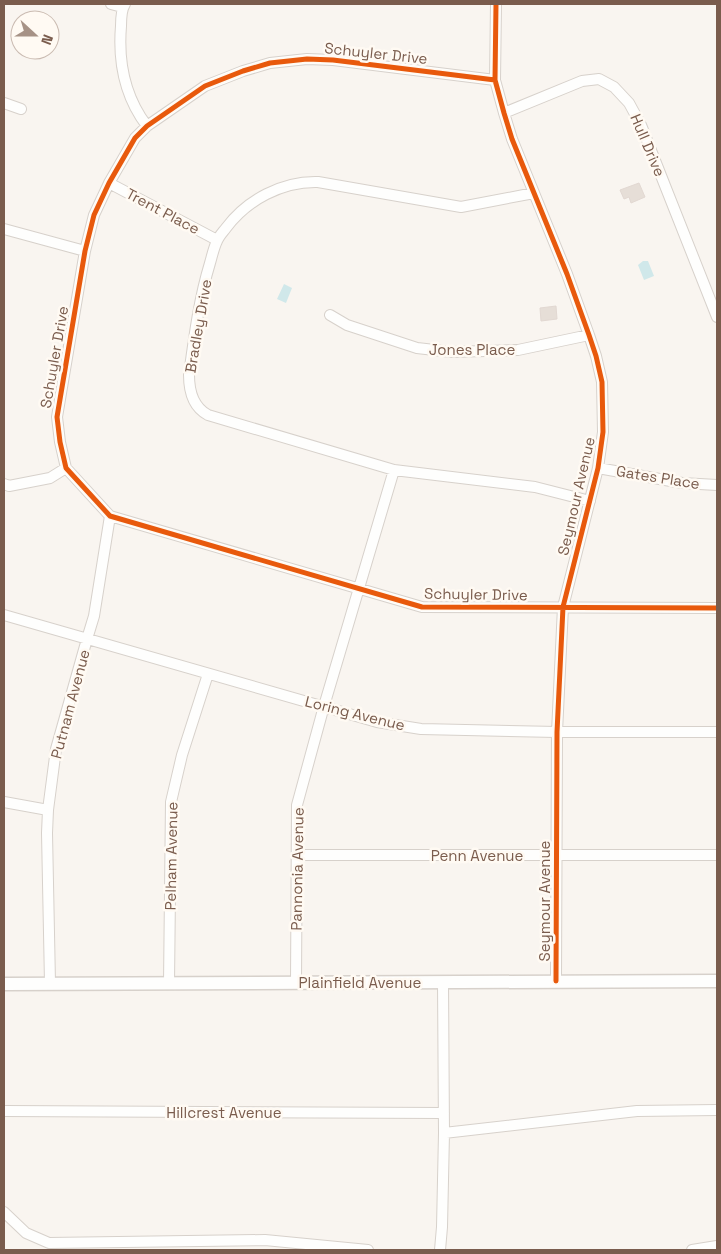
<svg xmlns="http://www.w3.org/2000/svg" width="721" height="1254" font-family="'Space Grotesk',sans-serif">
<rect width="100%" height="100%" fill="#f9f5f0"/>
<path fill="#d0e8ea" d="M643,261H648L654,276L644,280L638,265Z
M284,284L292,288L286,303L277,299Z"/>
<path fill="#e6ded7" stroke="#e2d8d2" d="M639,183L645,197L631,203L629,197L624,199L620,190Z
M556,306L557,319L541,321L540,308Z"/>
<g fill="none" stroke-linecap="round" stroke-linejoin="round">
<g stroke="#d7d1cb" stroke-width="12">
<path id="minor" d="M111,4L122,7
M125,4C121,10 121,19 121,26C118,62 125,97 147,126
M496,4L495,80L504,113L512,139L567,274L589,335L596,356L602,382L603,432L598,468L563,607L557,732L556,981
M495,80L333,60L307,59L270,63L243,71L205,86L147,126L135,138L109,183L94,215L85,251L57,417L60,442L66,468L110,516L422,607L717,608
M4,103L21,109
M504,113L582,81L599,79L614,87L629,103L641,125L717,317
M109,183L217,240
M534,193L461,207L318,182C282,181 247,200 226,228C223,232 219,236 217,241C214,247 212,256 210,263C199,299 194,338 189,375C189,392 193,407 208,415L394,470L535,487L590,501
M4,229L85,251
M330,315L347,325L417,348L452,352L518,350L589,335
M598,468L682,483L717,485
M4,484L9,486L50,478L66,468
M4,615L377,722L421,729L557,732H717
M4,802L48,810
M297,855H717
M50,983L47,833L48,810L56,749L87,639L94,616L110,516
M169,983L171,802L182,755L208,674
M296,983L297,805L324,706L394,470
M4,1111L444,1113
M444,1133L637,1111L717,1110
M4,1212L26,1233L49,1243L265,1240L368,1250
M440,1250L442,1227L444,1133L443,982
M692,1250L717,1246"/>
</g>
<g stroke="#d7d1cb" stroke-width="15">
<path id="tertiary" d="M4,984L717,981"/>
</g>
<use href="#minor" stroke="#fefefd" stroke-width="10"/>
<use href="#tertiary" stroke="#fefefd" stroke-width="12"/>
<g stroke="#fffaf3" stroke-width="8">
<path id="cycleway" d="M496,4L495,80L504,113L512,139L567,274L589,335L596,356L602,382L603,432L598,468L563,607L557,732L556,981
M495,80L333,60L307,59L270,63L243,71L205,86L147,126L135,138L109,183L94,215L85,251L57,417L60,442L66,468L110,516L422,607L717,608"/>
</g>
<use href="#cycleway" stroke="#e8590c" stroke-width="5"/>
</g>
<g text-anchor="middle" dominant-baseline="central" stroke-width="5" stroke-linejoin="round" paint-order="stroke">
<g font-size="15" fill="#7a5c4d" stroke="#fffaf3">
<text transform="translate(376 53) rotate(6)">Schuyler Drive</text>
<text transform="translate(648 145) rotate(67)">Hull Drive</text>
<text transform="translate(163 211) rotate(28)">Trent Place</text>
<text transform="translate(198 326) rotate(-80)">Bradley Drive</text>
<text x="472" y="349">Jones Place</text>
<text transform="translate(54 357) rotate(-80)">Schuyler Drive</text>
<text transform="translate(658 477) rotate(9)">Gates Place</text>
<text transform="translate(576 496) rotate(-77)">Seymour Avenue</text>
<text transform="translate(476 594) rotate(1)">Schuyler Drive</text>
<text transform="translate(70 704) rotate(-75)">Putnam Avenue</text>
<text transform="translate(355 713) rotate(14)">Loring Avenue</text>
<text x="477" y="855">Penn Avenue</text>
<text transform="translate(171 856) rotate(-89)">Pelham Avenue</text>
<text transform="translate(297 869) rotate(-89)">Pannonia Avenue</text>
<text transform="translate(544 901) rotate(-90)">Seymour Avenue</text>
<text x="360" y="982">Plainfield Avenue</text>
<text x="224" y="1112">Hillcrest Avenue</text>
</g>
</g>
<rect width="721" height="1254" fill="none" stroke="#7a5c4d" stroke-width="10"/>
<g transform="translate(35 35) rotate(111)"><circle r="24" fill="#fffaf3" stroke="#cabbb1"/>
<path d="M0-4L9 19L0 12L-9 19Z" fill="#a69286"/>
<text y="-8" font-size="14" font-weight="bold" text-anchor="middle" fill="#7a5c4d">N</text>
</g>
</svg>
